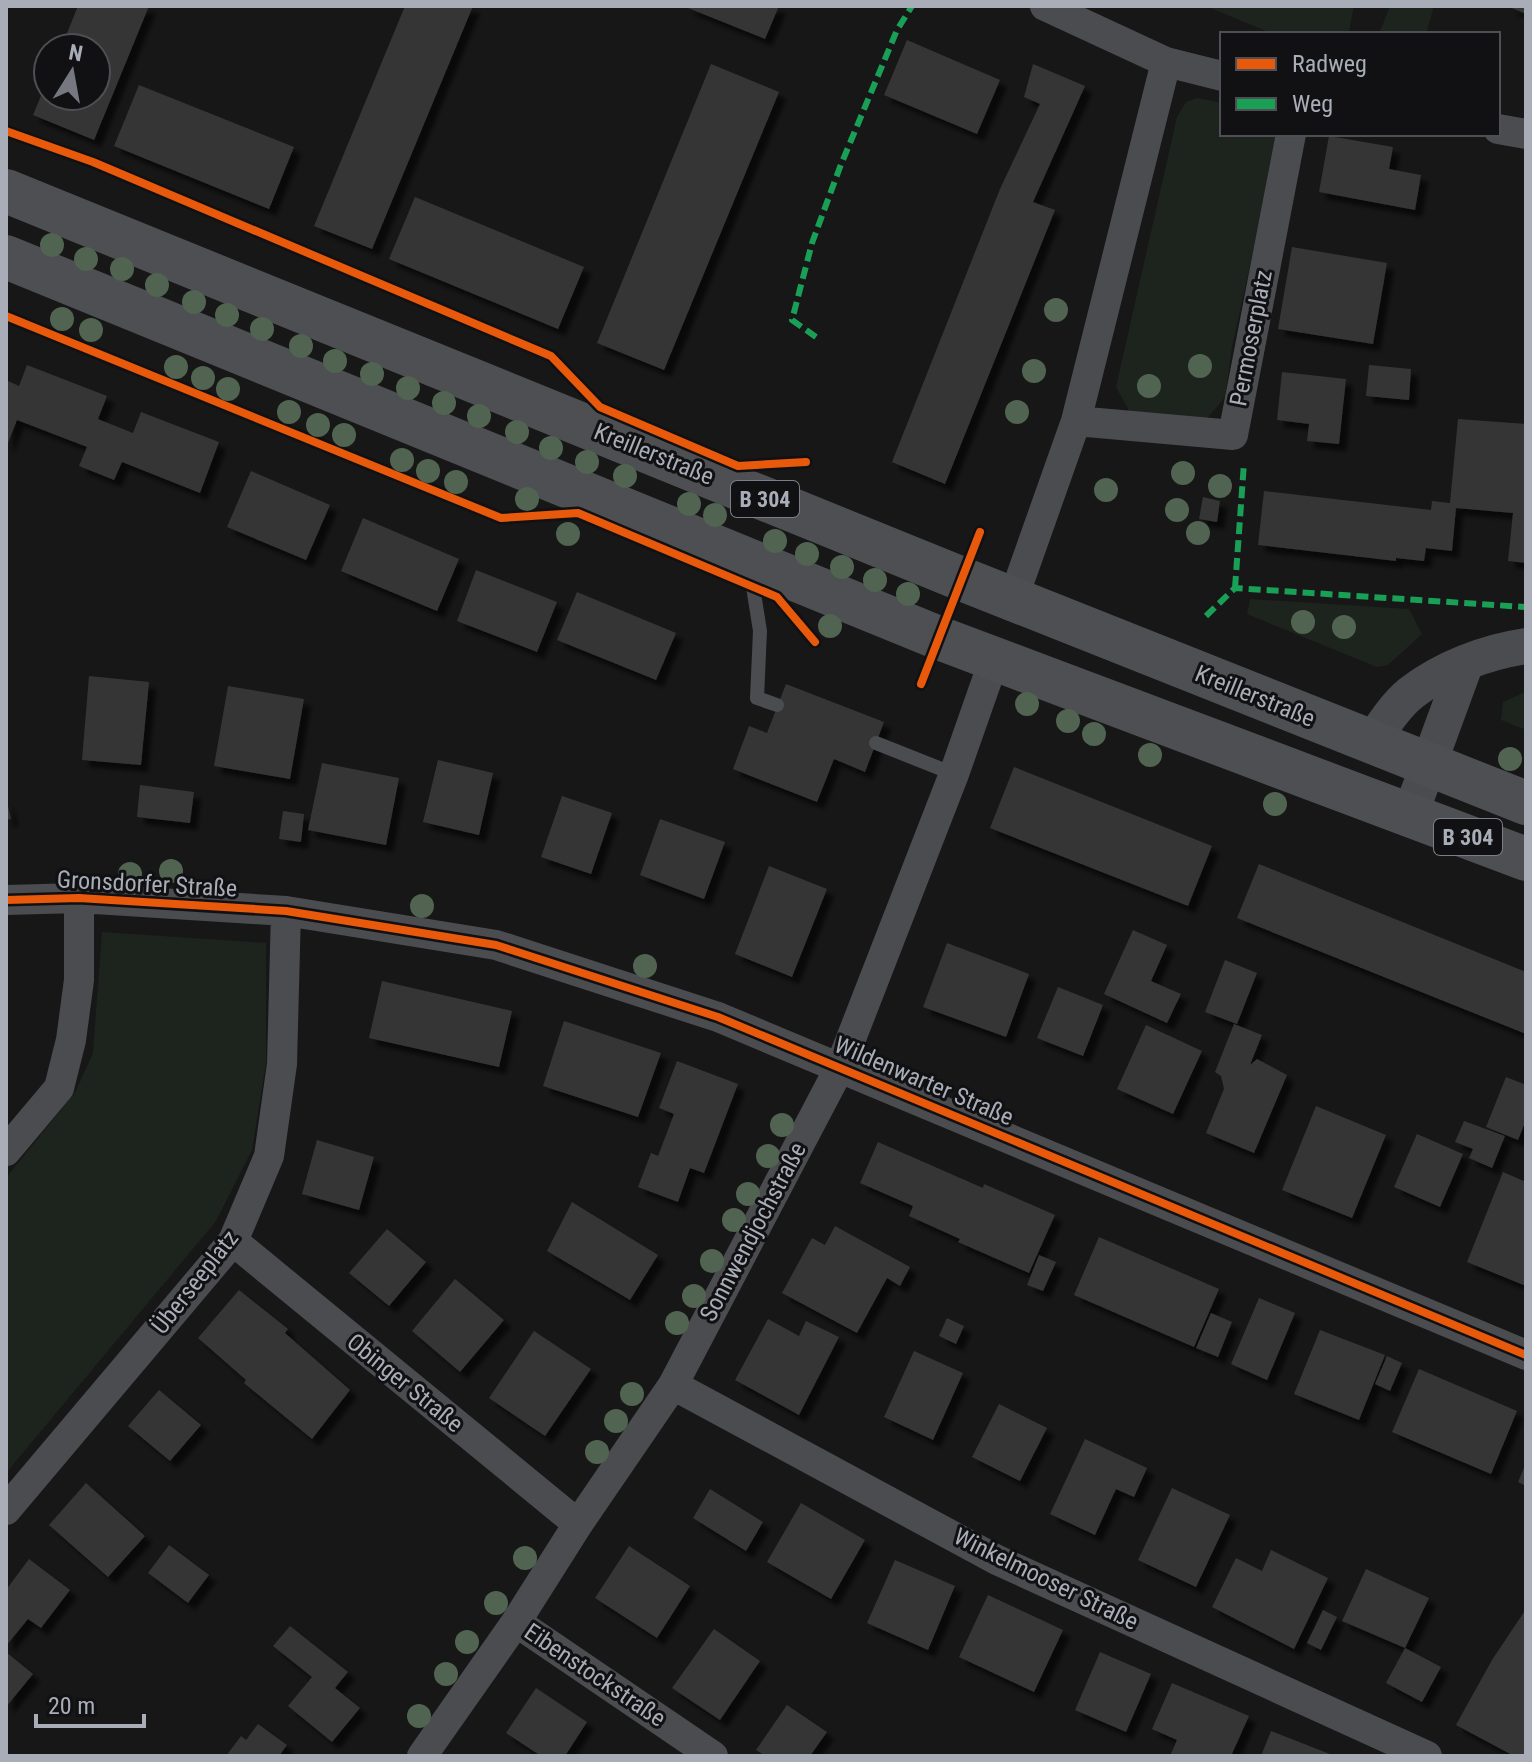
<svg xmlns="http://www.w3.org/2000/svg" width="1532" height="1762" font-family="'Roboto Condensed',sans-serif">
<defs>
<filter id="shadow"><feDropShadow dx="7" dy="7" stdDeviation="2" flood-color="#0009"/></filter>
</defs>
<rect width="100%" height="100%" fill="#171717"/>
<path fill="#1d241e" d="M1206,6H1354L1349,31L1357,34H1273Z
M1390,6H1434L1426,34H1379Z
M1197,98L1222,103V134H1279L1232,347L1225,397L1204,422L1131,414L1116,387L1177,117L1186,102Z
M1250,599L1409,609L1422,634L1388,665L1377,667L1247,614Z
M1523,693H1526V730L1501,720L1503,702Z
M102,932L266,943V1063L252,1150L216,1221L6,1473V1178L76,1091L93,1053Z"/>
<path fill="#353536" filter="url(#shadow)" d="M78,6H149L94,140L33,115L48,79V96H96V48H61Z
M405,6H473L372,249L314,226Z
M683,6H779L765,39Z
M1507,6H1526V14Z
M907,40L1000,80L977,134L884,95Z
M711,64L779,92L664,370L597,343Z
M1033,64L1085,86L1033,202L1055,210L945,484L892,462L1000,189L1040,104L1024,97Z
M139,85L294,147L269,209L114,146Z
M1329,136L1393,147L1389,169L1421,175L1415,210L1319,192Z
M415,197L584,267L558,329L389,259Z
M1292,247L1387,263L1373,344L1278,329Z
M27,365L107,396L98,419L133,433L141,412L219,442L200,493L122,462L114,480L79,466L87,447L17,420L6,448V380L19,386Z
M1369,365L1411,369L1409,400L1366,396Z
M1282,372L1346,379L1339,444L1307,441L1309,424L1277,420Z
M1458,419L1526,424L1524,508L1526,509V563L1508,561L1513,513L1456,508L1452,551L1426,548L1424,561L1396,558V561L1258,545L1264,491L1431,510L1432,501L1450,503Z
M251,471L330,505L306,560L227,527Z
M1203,497L1220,501L1217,522L1199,519Z
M363,518L459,559L437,611L341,571Z
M476,570L557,602L537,652L457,621Z
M577,592L676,633L656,680L557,640Z
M89,676L149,682L141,765L82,760Z
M786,684L884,722L865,772L834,759L817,802L733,769L749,726L767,733Z
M228,686L304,699L290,779L214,766Z
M438,760L493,773L479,835L423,822Z
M322,763L399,778L386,845L308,830Z
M1014,767L1212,846L1188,906L990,828Z
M140,785L194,792L190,823L137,817Z
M562,796L612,813L591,874L541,857Z
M6,797L11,819L6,820Z
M283,811L304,814L301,842L279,839Z
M660,819L725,842L704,899L640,875Z
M1259,864L1526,972V1034L1237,918Z
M769,866L827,889L792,977L735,954Z
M1133,930L1167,945L1151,981L1181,994L1167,1023L1104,994Z
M947,943L1029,974L1006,1037L923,1007Z
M1225,960L1257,973L1237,1024L1205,1012Z
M382,981L512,1011L499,1067L369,1038Z
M1058,987L1103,1005L1083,1056L1037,1038Z
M564,1021L661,1053L638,1117L543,1086Z
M1234,1024L1262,1035L1250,1065L1257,1059L1287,1075L1254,1153L1206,1133L1224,1089L1221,1076L1215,1072Z
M1146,1025L1202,1051L1173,1114L1117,1089Z
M677,1061L738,1084L704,1173L690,1168L678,1202L638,1187L651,1153L658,1156L674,1114L659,1108Z
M1506,1077L1526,1085V1120L1518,1140L1486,1127Z
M1316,1106L1386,1135L1352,1218L1282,1190Z
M1464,1121L1505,1136L1492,1168L1469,1158L1473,1149L1455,1142Z
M1417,1134L1463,1154L1440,1207L1394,1187Z
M317,1140L374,1157L359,1210L302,1194Z
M878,1142L983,1188L984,1184L1055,1215L1029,1273L958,1242L960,1239L909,1216L913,1206L860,1183Z
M1503,1172L1526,1182V1286L1467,1262Z
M572,1202L658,1255L630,1300L547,1251Z
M835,1226L910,1267L900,1286L887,1278L857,1333L782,1293L812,1238L825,1245Z
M387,1229L426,1262L389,1306L349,1273Z
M1099,1237L1219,1289L1194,1347L1074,1295Z
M1039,1255L1056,1262L1043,1291L1027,1285Z
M455,1279L504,1320L460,1372L412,1331Z
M239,1290L288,1329L285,1333L350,1390L312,1439L244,1383L246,1380L198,1338Z
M1259,1298L1295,1313L1267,1380L1231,1364Z
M1211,1313L1232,1322L1218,1357L1196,1348Z
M947,1318L964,1326L956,1344L939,1336Z
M768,1319L799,1336L806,1321L839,1337L799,1415L735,1380Z
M1320,1330L1385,1355L1359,1420L1294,1394Z
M534,1331L591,1369L545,1436L489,1398Z
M914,1351L963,1373L933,1440L884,1417Z
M1387,1356L1402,1363L1390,1391L1375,1384Z
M1419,1369L1517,1411L1491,1474L1392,1432Z
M159,1390L201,1425L170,1461L128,1426Z
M999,1404L1047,1428L1020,1481L972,1457Z
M1085,1439L1147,1468L1134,1497L1116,1489L1095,1535L1050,1514Z
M1526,1463V1486L1518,1482Z
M86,1483L145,1536L108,1577L49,1525Z
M1172,1488L1230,1515L1196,1587L1138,1560Z
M710,1489L763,1522L746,1551L693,1518Z
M801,1503L865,1540L831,1599L767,1562Z
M169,1545L209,1575L188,1603L148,1573Z
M629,1546L690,1586L657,1638L595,1598Z
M1271,1550L1328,1578L1294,1649L1212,1607L1236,1558L1262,1571Z
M29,1559L70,1590L41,1628L28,1619L6,1646V1590Z
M895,1560L955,1586L928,1650L867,1623Z
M1366,1569L1429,1598L1405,1648L1342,1621Z
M988,1595L1063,1630L1034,1692L959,1657Z
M1526,1609V1756H1514L1456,1725L1492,1660Z
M1323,1610L1337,1617L1321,1650L1307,1643Z
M290,1626L348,1672L335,1688L360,1708L332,1742L288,1706L312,1677L273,1646Z
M714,1629L760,1661L720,1720L672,1688Z
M1405,1648L1441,1667L1422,1702L1386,1683Z
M6,1652L33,1674L6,1707Z
M1100,1652L1151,1674L1126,1732L1075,1710Z
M1172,1683L1249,1716L1231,1756H1170L1177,1740L1152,1729Z
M536,1688L587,1722L565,1756H541L506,1733Z
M787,1705L827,1732L810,1756H765L756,1750Z
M258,1724L287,1745L279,1756H226L241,1736L246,1740Z
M1271,1731L1335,1756H1261Z"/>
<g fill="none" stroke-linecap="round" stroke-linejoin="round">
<path stroke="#4b4c50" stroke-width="14" d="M756,568L753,587L760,631L757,698L777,705
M876,743L954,774"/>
<path stroke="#4b4c50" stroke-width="30" d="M1045,6L1166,62L1222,76
M1498,129L1526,134
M1076,421L1233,435L1291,134
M1013,599L1076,421L1166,62
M6,900L79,898L286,911L496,945L718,1017L1526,1355
M6,1151L59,1088L71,1040L79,980V898
M233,1241L578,1524
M673,1385L997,1560L1427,1756
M6,1510L233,1241L269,1156L282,1064L286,911
M516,1622L713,1756
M422,1756L516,1622L578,1524L673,1385L840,1067L954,774L994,660"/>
<path stroke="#4b4c50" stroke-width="36" d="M1372,742C1383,725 1395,706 1411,693C1443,668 1486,652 1526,646
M1410,815L1465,665"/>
<path stroke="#4d4f52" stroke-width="44" d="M6,191L962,579L1526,803
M6,257L939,638L1526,859"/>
<path stroke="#1a9f57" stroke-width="6" stroke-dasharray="12 6" stroke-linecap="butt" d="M816,337L792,320L812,243L840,167L897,30L912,6
M1235,588L1244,463
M1206,616L1235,588L1525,607"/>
<g stroke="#111113" stroke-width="13">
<path id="cycleway" d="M6,131L93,162L551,356L600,407L738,466L806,462
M6,316L501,518L578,513L777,597L815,642
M921,684L980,532
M6,900L79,898L286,911L496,945L718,1017L1526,1355"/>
</g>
<use href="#cycleway" stroke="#e8590c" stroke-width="8"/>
</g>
<g fill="#506451">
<circle cx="52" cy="245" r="12"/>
<circle cx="86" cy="259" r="12"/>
<circle cx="122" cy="269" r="12"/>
<circle cx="157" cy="285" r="12"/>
<circle cx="194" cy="302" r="12"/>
<circle cx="1056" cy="310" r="12"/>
<circle cx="227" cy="315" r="12"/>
<circle cx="62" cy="319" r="12"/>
<circle cx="262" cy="329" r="12"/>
<circle cx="91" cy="330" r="12"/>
<circle cx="301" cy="346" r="12"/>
<circle cx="335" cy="361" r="12"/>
<circle cx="1200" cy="366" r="12"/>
<circle cx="176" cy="367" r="12"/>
<circle cx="1034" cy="371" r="12"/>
<circle cx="372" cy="374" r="12"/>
<circle cx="203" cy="378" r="12"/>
<circle cx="1149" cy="386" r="12"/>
<circle cx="408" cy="388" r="12"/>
<circle cx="228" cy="389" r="12"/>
<circle cx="444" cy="403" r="12"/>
<circle cx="289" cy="412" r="12"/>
<circle cx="1017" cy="412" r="12"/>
<circle cx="479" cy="416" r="12"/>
<circle cx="318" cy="425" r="12"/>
<circle cx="517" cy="432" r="12"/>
<circle cx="344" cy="435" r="12"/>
<circle cx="551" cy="448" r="12"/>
<circle cx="402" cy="460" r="12"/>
<circle cx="587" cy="462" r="12"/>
<circle cx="428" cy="471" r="12"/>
<circle cx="1183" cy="473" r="12"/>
<circle cx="625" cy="476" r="12"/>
<circle cx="456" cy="482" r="12"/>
<circle cx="1220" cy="486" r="12"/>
<circle cx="1106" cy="490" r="12"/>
<circle cx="527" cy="499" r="12"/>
<circle cx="689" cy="504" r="12"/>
<circle cx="1177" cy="510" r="12"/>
<circle cx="715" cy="515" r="12"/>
<circle cx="1198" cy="533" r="12"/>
<circle cx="568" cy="534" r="12"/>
<circle cx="775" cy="541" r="12"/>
<circle cx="807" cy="554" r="12"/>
<circle cx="842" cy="567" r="12"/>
<circle cx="875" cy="580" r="12"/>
<circle cx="908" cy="594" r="12"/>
<circle cx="1303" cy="622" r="12"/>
<circle cx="830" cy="626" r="12"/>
<circle cx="1344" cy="627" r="12"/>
<circle cx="1027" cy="704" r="12"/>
<circle cx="1068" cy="721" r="12"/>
<circle cx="1094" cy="734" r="12"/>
<circle cx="1150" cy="755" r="12"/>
<circle cx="1510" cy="759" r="12"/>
<circle cx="1275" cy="804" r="12"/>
<circle cx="171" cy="871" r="12"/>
<circle cx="130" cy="874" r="12"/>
<circle cx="422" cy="906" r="12"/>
<circle cx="645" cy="966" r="12"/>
<circle cx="782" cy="1125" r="12"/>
<circle cx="768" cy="1156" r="12"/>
<circle cx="748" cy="1194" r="12"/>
<circle cx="734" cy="1220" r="12"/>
<circle cx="712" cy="1261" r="12"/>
<circle cx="694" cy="1296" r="12"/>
<circle cx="677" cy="1323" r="12"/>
<circle cx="632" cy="1394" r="12"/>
<circle cx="616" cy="1421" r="12"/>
<circle cx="597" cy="1452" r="12"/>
<circle cx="525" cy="1558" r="12"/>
<circle cx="496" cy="1603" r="12"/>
<circle cx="467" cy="1642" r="12"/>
<circle cx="446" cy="1674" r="12"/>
<circle cx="419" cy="1716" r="12"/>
</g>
<g text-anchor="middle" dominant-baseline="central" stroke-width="6" stroke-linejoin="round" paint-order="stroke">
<g fill="#111113" stroke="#7b7e86" stroke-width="2">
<rect x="731" y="481" width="68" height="36" rx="6"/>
<rect x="1434" y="819" width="68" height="36" rx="6"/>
</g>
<g font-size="22" font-weight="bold" fill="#a8adb8">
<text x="765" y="499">B 304</text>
<text x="1468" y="837">B 304</text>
</g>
<g font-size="24" fill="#a8adb8" stroke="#111113">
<text transform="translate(1251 338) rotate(-79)">Permoserplatz</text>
<text transform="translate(654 454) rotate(22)">Kreillerstraße</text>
<text transform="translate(1255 696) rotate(22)">Kreillerstraße</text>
<text transform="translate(147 884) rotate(3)">Gronsdorfer Straße</text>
<text transform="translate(924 1081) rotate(23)">Wildenwarter Straße</text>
<text transform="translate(753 1232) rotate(-62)">Sonnwendjochstraße</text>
<text transform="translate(195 1282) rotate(-52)">Überseeplatz</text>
<text transform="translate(405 1383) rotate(39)">Obinger Straße</text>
<text transform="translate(1046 1579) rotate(26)">Winkelmooser Straße</text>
<text transform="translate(595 1675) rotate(34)">Eibenstockstraße</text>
</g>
</g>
<rect width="1532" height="1762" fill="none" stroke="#a8adb8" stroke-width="16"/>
<rect x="1220" y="32" width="280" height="104" fill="#111113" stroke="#4d4f55" stroke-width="2"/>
<rect x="1236" y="58" width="40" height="12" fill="#e8590c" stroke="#4d4f55" stroke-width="2"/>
<text x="1292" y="72" font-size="24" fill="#a8adb8">Radweg</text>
<rect x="1236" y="98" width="40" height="12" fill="#1a9f57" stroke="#4d4f55" stroke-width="2"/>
<text x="1292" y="112" font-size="24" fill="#a8adb8">Weg</text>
<g transform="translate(72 72) rotate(11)"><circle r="38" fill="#111113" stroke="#4d4f55" stroke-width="2"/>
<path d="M0-6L14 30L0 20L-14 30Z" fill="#757880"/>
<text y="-12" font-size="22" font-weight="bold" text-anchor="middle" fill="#a8adb8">N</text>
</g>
<path d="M36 1714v12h108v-12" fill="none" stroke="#a8adb8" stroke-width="4"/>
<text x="48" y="1714" font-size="24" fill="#a8adb8" stroke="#111113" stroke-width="6" paint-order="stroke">20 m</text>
</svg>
